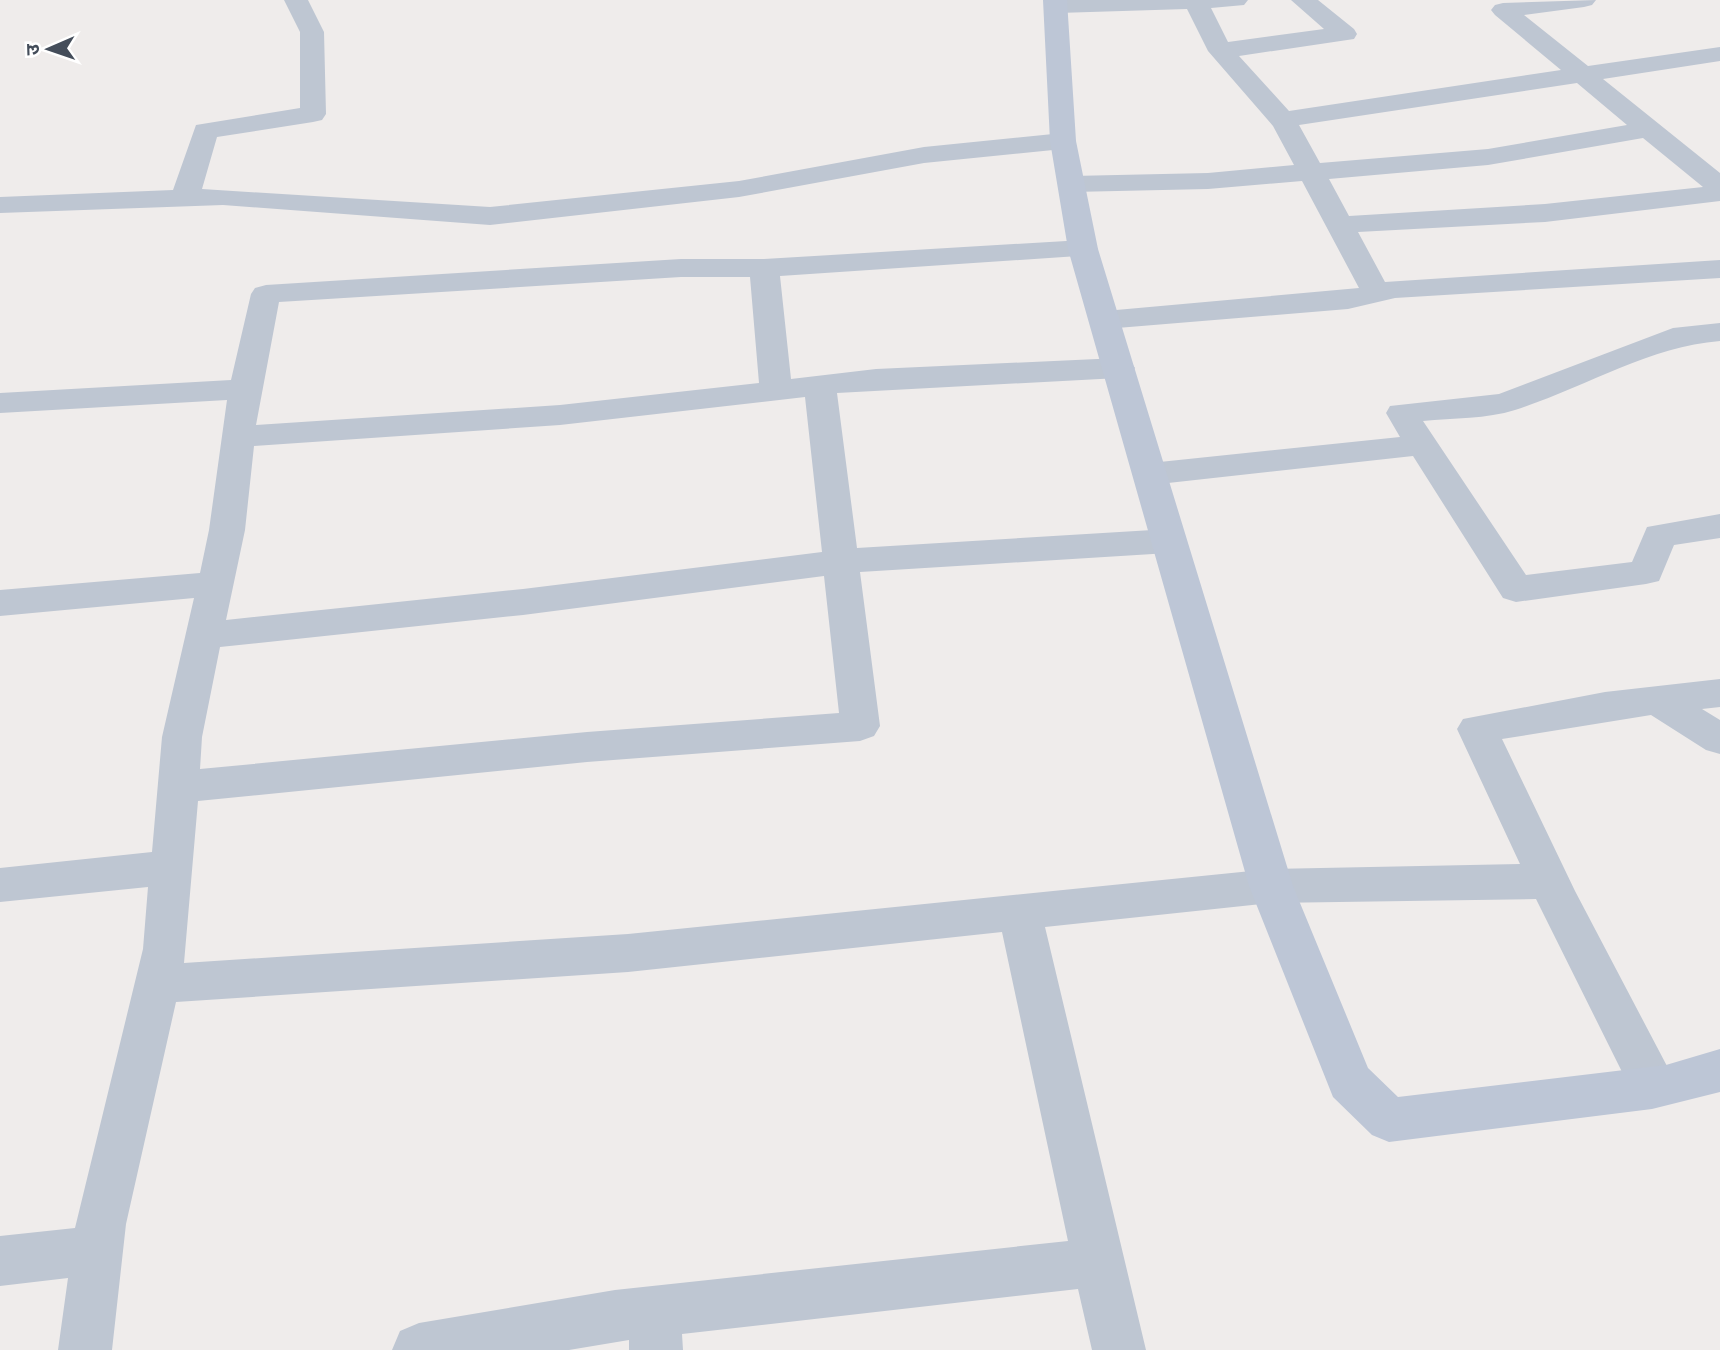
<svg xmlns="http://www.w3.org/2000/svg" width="1720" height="1350" font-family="'Sofia Sans Condensed','Noto Sans Devanagari',sans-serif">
<rect width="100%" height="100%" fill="#efeceb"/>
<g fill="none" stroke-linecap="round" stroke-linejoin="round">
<path fill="#bec6d2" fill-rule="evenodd" d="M284,0H308L324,32L326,114L322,120L313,122L217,137L202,189L490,207L739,181L924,147L1063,133L1072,135L1076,141L1072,147L1063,149L924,163L739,197L490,225L223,205L0,213V197L173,190L196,125L300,108V32Z
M1053,0H1248L1244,5L1211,8L1228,42L1324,29L1291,0H1318L1354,29L1357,34L1354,39L1239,56L1289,111L1561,70L1495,15L1491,10L1495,5L1503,3L1596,0L1592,5L1584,7L1524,15L1588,66L1720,47V61L1603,79L1720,173V201L1545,222L1358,232L1385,282L1720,260V278L1395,298L1348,309L1105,329L1094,327L1090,320L1094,313L1105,311L1359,288L1302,181L1208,189L1072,192L1062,190L1058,184L1062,178L1072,176L1208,173L1294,165L1273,126L1208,51L1187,9L1058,13L1050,11L1046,6ZM1577,83L1627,125L1488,149L1320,163L1299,125ZM1643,138L1703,187L1545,204L1349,216L1329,179L1488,165Z
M1083,240L1093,243L1098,249L1093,255L780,276L791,379L876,369L1119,358L1130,361L1135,368L1130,375L1119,378L837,393L857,548L1169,529L1182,533L1187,541L1182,549L1169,553L860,572L880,726L874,736L860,741L587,762L198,801L184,963L628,934L1271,869L1520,864L1457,729L1463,719L1605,692L1720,679V707L1702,709L1720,720V754L1706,750L1651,715L1502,739L1575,891L1678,1087L1671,1102L1654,1108L1637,1102L1536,899L1271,903L1045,927L1146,1350H1092L1078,1289L682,1334L683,1350H629V1340L569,1350H392L400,1331L419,1323L615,1290L1068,1241L1002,932L628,972L176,1002L126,1224L112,1350H58L68,1278L0,1286V1236L75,1228L143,949L148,887L0,902V868L152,852L162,737L194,598L0,616V590L200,573L209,530L227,400L0,413V393L231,380L251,294L255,288L266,285L681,259H764ZM681,277H750L759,383L560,405L256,425L279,302ZM805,397L822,552L523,589L226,620L245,530L254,446L560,425ZM824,576L839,713L587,732L200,769L202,737L220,647L523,615Z
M1720,323V341C1647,347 1584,388 1515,410C1487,419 1453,418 1423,421L1526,575L1632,562L1647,527L1720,514V538L1674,545L1659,581L1646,584L1516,602L1503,598L1413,456L1150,485L1138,482L1133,474L1138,466L1150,463L1400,437L1386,413L1390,406L1499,394L1673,328Z"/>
<path fill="#bdc6d6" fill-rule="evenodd" d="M1043,0H1067L1076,141L1098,249L1293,886L1368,1068L1398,1097L1666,1065L1720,1049V1092L1652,1109L1389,1142L1372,1135L1333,1097L1249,886L1068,249L1050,141Z"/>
</g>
<g transform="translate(49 49) rotate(268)" stroke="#ffffff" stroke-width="5" paint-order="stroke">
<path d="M0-5L12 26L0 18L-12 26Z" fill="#444d5a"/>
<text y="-10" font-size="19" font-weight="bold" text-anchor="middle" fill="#444d5a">उ</text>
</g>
</svg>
